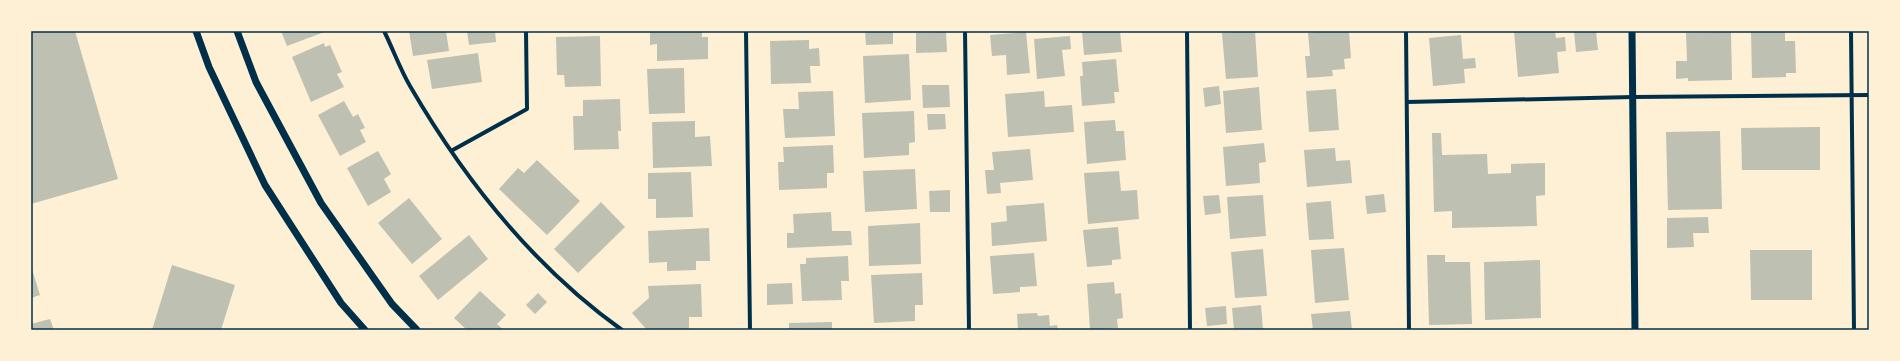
<svg xmlns="http://www.w3.org/2000/svg" width="1900" height="361" font-family="'DM Sans',sans-serif">
<rect width="100%" height="100%" fill="#fdf0d5"/>
<path fill="#bec0b2" d="M31,31H75L118,179L31,204Z
M281,31H327L287,46Z
M409,31H446L449,51L413,56Z
M467,31H495L496,42L469,45Z
M650,31H702V37H708V59L657,61V44L650,45Z
M865,31H893V44L866,45Z
M1082,31H1120L1122,52L1084,55Z
M1255,31L1258,77L1226,79L1222,33Z
M1335,31H1349L1351,58L1344,59L1345,69L1332,70L1333,76L1307,78L1305,56H1310L1308,33Z
M1514,31H1555L1556,38L1565,37L1566,51L1557,52L1559,73L1518,77Z
M1574,31H1596L1598,50L1576,52Z
M1751,31H1785V41H1795L1796,73H1786V77L1752,78Z
M946,32L947,52L916,53V33Z
M1026,32L1030,73L1007,75L1006,55L992,56L990,35Z
M1731,32L1732,80L1688,81V78L1676,79V61H1687L1686,33Z
M1461,35L1463,59L1475,58L1476,68L1464,69L1465,83L1433,86L1429,38Z
M600,36L601,86L565,87L564,75H557L556,37Z
M1070,36L1071,49L1062,50L1065,76L1037,79L1034,39Z
M809,40V49L819,48L820,66H810L811,83L771,84L770,41Z
M324,43L325,47L330,45L342,72L337,74L344,87L311,102L292,57Z
M478,53L482,82L432,89L427,60Z
M909,54L911,100L865,103L863,56Z
M1116,59L1119,92H1114L1115,103L1082,106L1080,76H1083L1082,62Z
M684,68L685,113L649,114L647,69Z
M922,85H949L950,107L923,108Z
M1219,86L1221,104L1205,107L1203,88Z
M1259,87L1262,130L1226,133L1223,91Z
M1336,89L1339,130L1309,132L1306,91Z
M833,91L835,136L785,138L783,109H799L798,92Z
M1044,91L1045,107L1072,105L1074,132L1008,137L1005,94Z
M620,99L621,131H618L619,149L574,150L573,116H583V100Z
M344,101L353,117L358,114L365,128L360,130L366,142L340,156L318,115Z
M914,111L915,142L909,143V155L864,158L862,113Z
M927,114H945L946,129L928,130Z
M1115,120L1116,131H1124L1126,160L1087,164L1084,122Z
M695,121V137L710,136L712,166L653,168L652,122Z
M1820,127V170H1742L1741,128Z
M1720,131L1722,209L1668,210L1666,132Z
M1432,133H1441L1442,155L1487,154L1488,174L1511,173V164L1545,163V195L1536,196L1537,226L1452,228V211L1434,212Z
M1264,143L1266,162L1259,163L1260,183L1226,186L1223,147Z
M833,145L834,173H827V188L779,190L778,162H784L783,147Z
M1335,148L1336,161L1350,160L1352,183L1307,187L1304,150Z
M1030,149L1033,180L1000,183L1001,193L987,194L985,170H994L992,152Z
M378,151L391,174L384,179L391,192L368,206L347,168Z
M537,160L580,201L547,235L499,189L518,168L524,173Z
M915,169L917,209L865,212L863,171Z
M1119,171L1121,191L1137,190L1139,219L1088,224L1084,173Z
M691,172L693,217L656,218V199H648V173Z
M950,190V212H930L929,191Z
M1384,194L1386,212L1367,214L1365,196Z
M1219,195L1221,213L1205,215L1203,196Z
M1263,195L1266,236L1230,239L1227,197Z
M409,198L442,239L412,264L378,223Z
M1331,201L1334,239L1309,240L1306,203Z
M601,202L625,227L578,273L554,249Z
M1044,203L1047,241L992,246L991,223L1007,221L1006,206Z
M831,212L832,231H851L852,245L787,248V233H794L793,214Z
M1708,217L1709,233H1693L1694,247L1667,248V218Z
M920,223L921,264L869,266L868,226Z
M1118,227L1121,259L1112,260V265L1087,267L1083,230Z
M709,228L710,261H696V270L667,271V262L649,263L648,231Z
M469,235L488,259L438,300L419,276Z
M1344,248L1349,300L1315,303L1311,250Z
M1263,249L1267,296L1235,298L1231,252Z
M1750,250H1812V300H1751Z
M1034,253L1037,286L1020,287V292L993,294L990,256Z
M1427,255H1445V262H1470L1472,324L1429,325Z
M848,256L849,281H841L842,300L802,301L800,264H806V258Z
M1540,260L1541,318L1485,320L1484,262Z
M172,265L235,285L221,330H152Z
M31,266L40,295L31,298Z
M922,273L923,305H915V321L874,323L871,275Z
M1114,282L1115,294L1121,293L1123,318L1117,319L1118,328L1090,330L1087,284Z
M792,283L793,304L767,305V284Z
M701,284L702,317H689V330H647L632,313L649,298L648,286Z
M480,291L506,315L497,324L504,330H467L454,318Z
M538,293L547,302L535,314L526,305Z
M1261,305L1263,330H1234L1232,308Z
M1226,306L1227,324L1207,326L1205,308Z
M1350,311L1352,330H1313L1311,314Z
M1037,313L1038,316L1049,315L1050,326L1057,325L1058,330H1018L1017,314Z
M50,319L54,330H31V324Z
M832,322V330H789V323Z"/>
<g fill="none" stroke-linecap="round" stroke-linejoin="round">
<path stroke="#003049" stroke-width="4" d="M384,31C393,49 400,69 410,86C464,179 534,267 622,330
M746,31L750,330
M965,31L969,330
M1187,31L1190,330
M1406,31L1409,330
M1851,31L1854,330
M1407,102L1633,97L1869,95
M451,151L527,109L526,31"/>
<path stroke="#003049" stroke-width="7" d="M196,31L209,67L265,185L341,303L365,330
M237,31L256,82L321,203L392,304L417,330
M1632,31L1635,330"/>
</g>
<rect width="1900" height="361" fill="none" stroke="#fdf0d5" stroke-width="64"/>
<rect x="32" y="32" width="1836" height="297" fill="none" stroke="#003049" stroke-width="1.5"/>
</svg>
